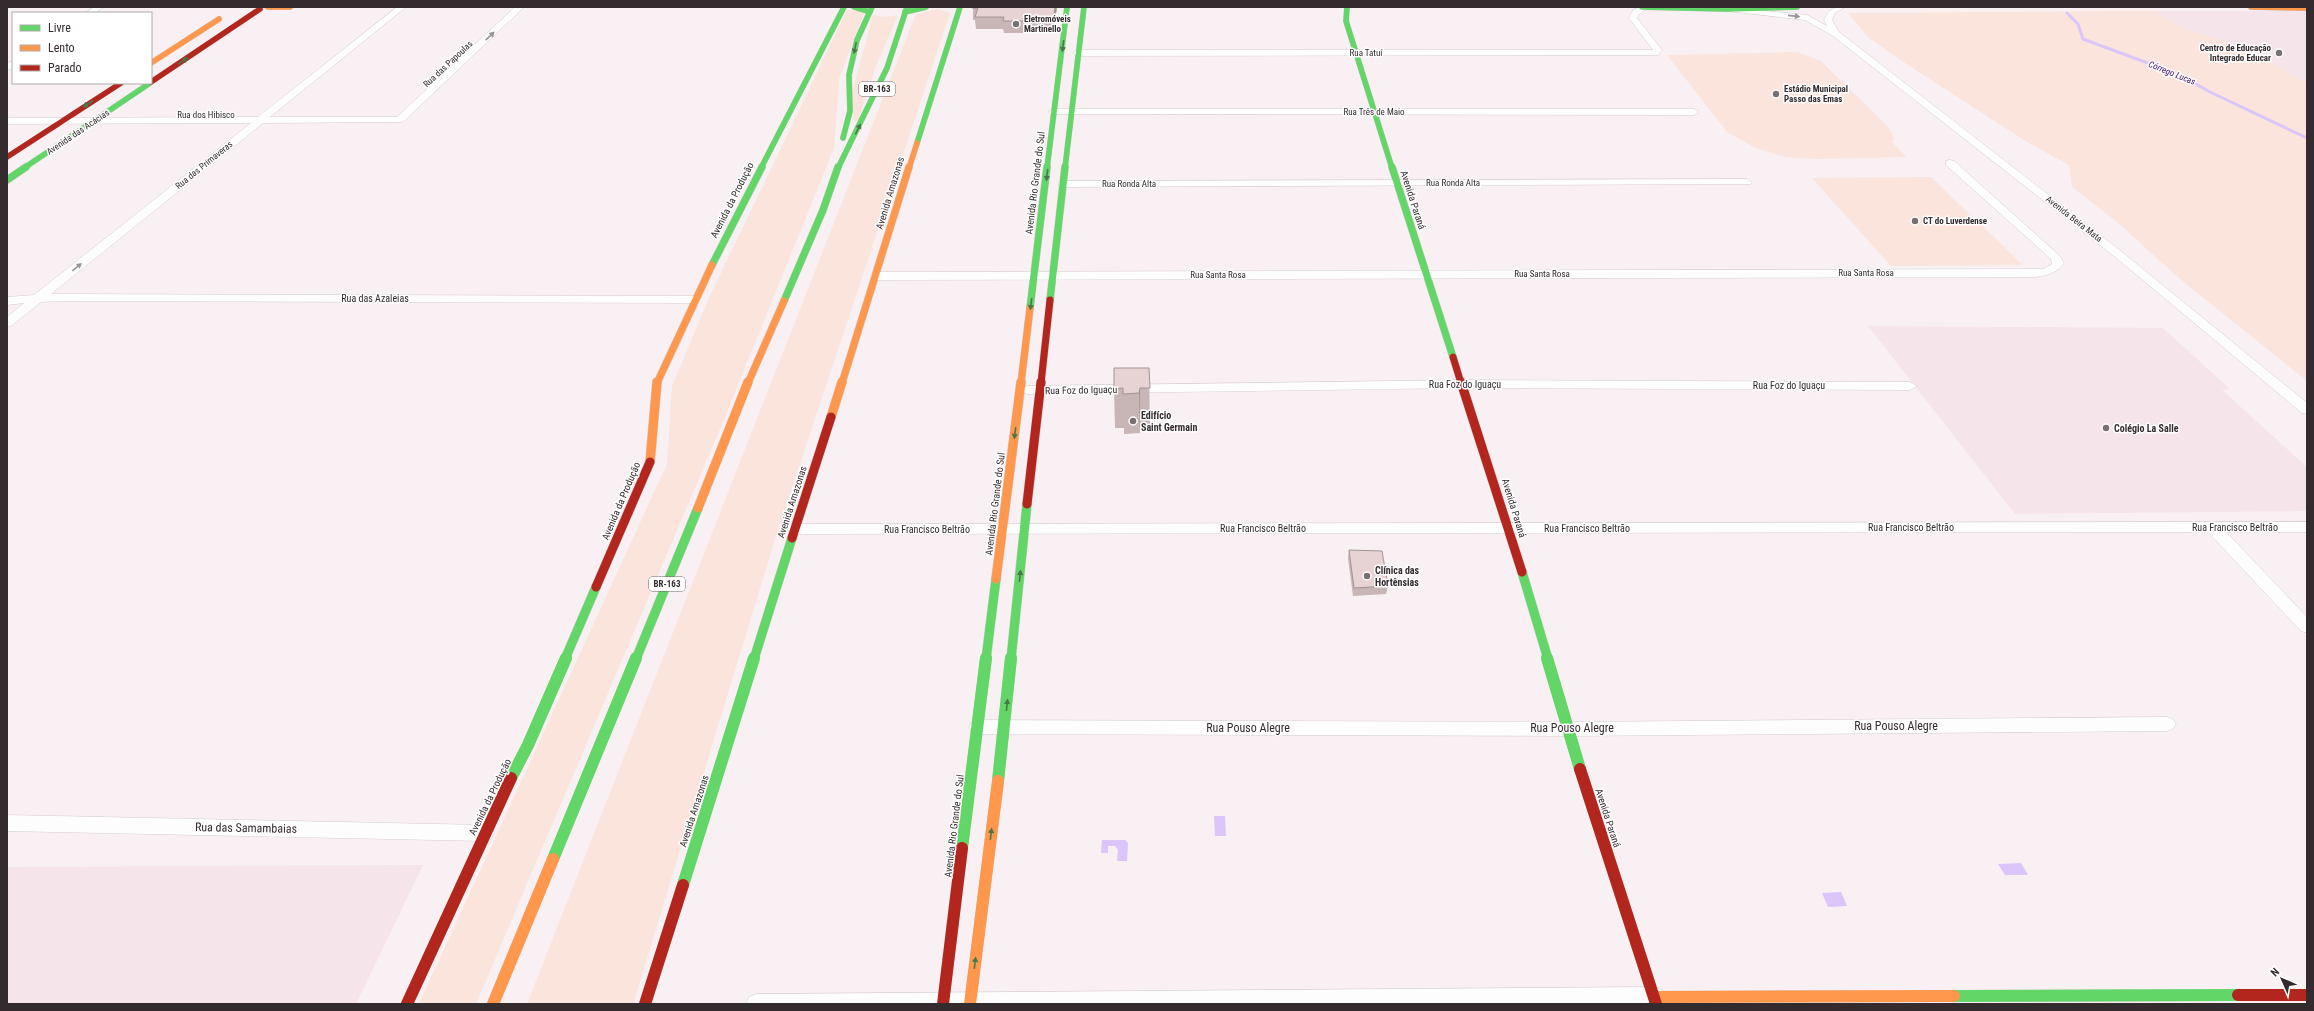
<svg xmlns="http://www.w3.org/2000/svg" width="2314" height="1011" font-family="'Roboto Condensed',sans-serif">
<rect width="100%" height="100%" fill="#f8f0f3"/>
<path fill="#f6e4eb" d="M2155,11H2307V84L2273,63L2227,43L2179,26Z
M1868,326L2163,328L2230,389L2222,390L2307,467V511L2015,514Z
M423,865L356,1004H7V867Z"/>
<path fill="#fae4db" d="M938,9L950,13L777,533L633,1004H527L916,14Z
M847,10H859L864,13L839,79L834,148L723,422L476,1004H419L667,464L672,386L710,296Z
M2155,11L2179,26L2225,42L2273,63L2307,84V381L2180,279L2116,221L2072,187L2069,165L2027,142L1908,65L1869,38L1848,13Z
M873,15L885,17L898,15L874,71L858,121L854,122L852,93Z
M1797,52L1821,61L1889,128L1894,138L1892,142L1906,157L1815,159L1785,157L1756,148L1727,132L1667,55Z
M1931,177L2023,265L1891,266L1812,178Z"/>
<path fill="#dbc5fa" d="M1214,816H1225L1226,836H1215Z
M1102,840H1125L1128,843L1127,861H1117L1118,850L1115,846H1108V853H1101Z
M2021,863L2028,875H2005L1998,864Z
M1841,892L1847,906L1828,907L1822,893Z"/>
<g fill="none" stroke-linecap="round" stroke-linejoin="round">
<path stroke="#dbc5fa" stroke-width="3" d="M2067,13L2078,24L2083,39L2180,75L2210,92L2307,138"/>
<g stroke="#d4cccf" stroke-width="1">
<path id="street" d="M94,7H104L95,13H85Z
M397,7H406L270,117H397L515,7H524L403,122L263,123L51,294L694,296L700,300L698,303L57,301L41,302L11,326L7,327V317L24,303L7,305V297L34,295L251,123L7,124V118L258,117Z
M1640,7H1650L1639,14L1637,18L1662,50L1658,55L1077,56L1073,53L1077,50H1653L1629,18L1633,10Z
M1725,7L1807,15L1827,26L1824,20C1829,9 1833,7 1845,7L1835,13L1832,20L1839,32L2122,252L2307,403V414L2302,413L2114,256L1833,36L1805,20L1727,11L1723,9Z
M13,61V68L7,70V63Z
M1054,109H1694L1699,112L1694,115L1051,114L1049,112Z
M1950,160L1954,161L2060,256L2064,263C2057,273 2048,275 2036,277L876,280L870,276L876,272L2036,269H2043L2052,264L2051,259L1946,165V161Z
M1747,179L1752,182L1751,184L1063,187L1058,184L1063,181Z
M1463,380L1910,382L1917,386L1910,390L1463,388L1027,394L1020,390L1027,386Z
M2307,522V532H2226L2307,617V633L2301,631L2208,532L795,534L790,533L787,529L790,525L795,524Z
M2167,717L2173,719L2176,724L2173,729L2167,731L1567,736L978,734L972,732L969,727L972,722L978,720L1567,722Z
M7,815L484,825L491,827L494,833L491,839L484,841L7,831Z
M1654,987L1662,990L1665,997L1662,1004H746L749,997L757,994Z"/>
</g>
<g stroke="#d4cccf" stroke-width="6">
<path id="fast-far3" d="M854,7L870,12
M1347,7L1346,21L1392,168
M1642,7L1727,9L1797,7
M905,12L926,7
M843,138L850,111L849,75L857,40L872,7
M917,143L960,7
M24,168L150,83
M761,168L844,7
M838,168L887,68L907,7
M1047,168L1067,7
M1065,168L1084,7"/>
</g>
<g stroke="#d4cccf" stroke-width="8">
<path id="fast-far2" d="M1392,167L1453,357
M7,180L26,167
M712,265L762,167
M1050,300L1065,167
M784,301L823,210L838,167
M1030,308L1047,167"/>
</g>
<g stroke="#d4cccf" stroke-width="10">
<path id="fast-far1" d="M1522,572L1548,659
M565,659L596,587
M636,659L698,508
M754,659L792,538
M986,659L996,579
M1011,659L1027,504"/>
</g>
<g stroke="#d4cccf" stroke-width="12">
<path id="fast" d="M1547,658L1580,769
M511,778L528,745L566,658
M998,781L1011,658
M962,848L986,658
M553,859L636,658
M683,885L754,658
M1954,996L2238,995"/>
</g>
<g stroke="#d4cccf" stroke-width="6">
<path id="slow-far3" d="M268,7H290
M2251,7L2307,8
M151,63L219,19
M909,168L917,143"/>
</g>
<g stroke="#d4cccf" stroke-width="8">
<path id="slow-far2" d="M657,383L712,265
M748,383L784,301
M842,383L909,167
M1021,383L1030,308"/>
</g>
<g stroke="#d4cccf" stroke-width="10">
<path id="slow-far1" d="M831,417L842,382
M650,462L657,382
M698,508L748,382
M996,579L1021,382"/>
</g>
<g stroke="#d4cccf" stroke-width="12">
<path id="slow" d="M1654,997L1954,996
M493,1004L553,859
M970,1004L998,781"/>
</g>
<g stroke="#d4cccf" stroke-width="6">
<path id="jam-far3" d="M151,82L260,9
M7,157L121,83"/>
</g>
<g stroke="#d4cccf" stroke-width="8">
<path id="jam-far2" d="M1453,357L1461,383
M1041,383L1050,300"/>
</g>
<g stroke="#d4cccf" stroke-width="10">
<path id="jam-far1" d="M1461,382L1522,572
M1027,504L1041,382
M792,538L831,417
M596,587L650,462"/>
</g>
<g stroke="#d4cccf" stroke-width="12">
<path id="jam" d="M1580,769L1656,1004
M2238,995H2307
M407,1004L511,778
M645,1004L683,885
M943,1004L962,848"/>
</g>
<use href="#street" fill="#fefdfd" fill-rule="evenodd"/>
<use href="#fast-far3" stroke="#63d668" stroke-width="5.5"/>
<use href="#fast-far2" stroke="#63d668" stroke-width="7"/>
<use href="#fast-far1" stroke="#63d668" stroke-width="9"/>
<use href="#fast" stroke="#63d668" stroke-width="12"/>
<use href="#slow-far3" stroke="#ff974d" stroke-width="5.5"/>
<use href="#slow-far2" stroke="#ff974d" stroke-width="7"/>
<use href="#slow-far1" stroke="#ff974d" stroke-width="9"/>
<use href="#slow" stroke="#ff974d" stroke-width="12"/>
<use href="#jam-far3" stroke="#b3261e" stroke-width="5.5"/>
<use href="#jam-far2" stroke="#b3261e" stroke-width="7"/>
<use href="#jam-far1" stroke="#b3261e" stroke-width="9"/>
<use href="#jam" stroke="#b3261e" stroke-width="12"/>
</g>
<path fill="#c8b5b6" d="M973,7H1057L1053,33H1004L1003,29H976L975,20H973Z
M1149,368L1150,428H1140V433L1124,434V428H1115L1114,389Z
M1349,550L1388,586L1386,594L1353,596L1348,558Z"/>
<path fill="#a29494" d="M1055,7H1057L1053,33V21Z
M1140,388V433L1139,393Z"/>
<path fill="#e8d3d4" stroke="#a29494" d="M973,7H1055L1053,21H1003L1004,17H975L978,8H972Z
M1114,368H1149L1150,388H1140L1139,393L1123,394V388L1114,389Z
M1349,550L1382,551L1388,586L1354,588Z"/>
<defs><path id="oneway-solid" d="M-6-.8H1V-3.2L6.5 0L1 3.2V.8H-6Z"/></defs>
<g fill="#999496">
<use href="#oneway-solid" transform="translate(1794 16) rotate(6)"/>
<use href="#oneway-solid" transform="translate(490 36) rotate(-43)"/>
<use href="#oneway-solid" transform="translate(77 267) rotate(-39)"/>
</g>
<g fill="#497848">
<use href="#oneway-solid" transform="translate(1063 46) rotate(97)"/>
<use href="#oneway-solid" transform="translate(855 48) rotate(102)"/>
<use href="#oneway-solid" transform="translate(183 61) rotate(-34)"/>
<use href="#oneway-solid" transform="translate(88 104) rotate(147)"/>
<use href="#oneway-solid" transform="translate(858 129) rotate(-64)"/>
<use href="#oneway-solid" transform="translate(1047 175) rotate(97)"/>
<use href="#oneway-solid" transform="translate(1031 304) rotate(97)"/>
<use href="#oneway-solid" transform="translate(1015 433) rotate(97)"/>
<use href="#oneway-solid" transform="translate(1020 576) rotate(-84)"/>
<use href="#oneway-solid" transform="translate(1007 705) rotate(-84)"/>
<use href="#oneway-solid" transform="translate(991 834) rotate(-83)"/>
<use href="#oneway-solid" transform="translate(975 963) rotate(-83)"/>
</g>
<g fill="#797073" stroke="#fff" stroke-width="1.5">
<circle cx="1016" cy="24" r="4"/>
<circle cx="2279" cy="53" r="4"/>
<circle cx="1776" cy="94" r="4"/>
<circle cx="1915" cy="221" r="4"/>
<circle cx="1133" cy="421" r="4"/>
<circle cx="2106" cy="428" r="4"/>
<circle cx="1367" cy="576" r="4"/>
</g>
<g text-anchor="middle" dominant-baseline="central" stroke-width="3" stroke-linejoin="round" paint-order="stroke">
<g font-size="9" font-weight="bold" fill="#342b2e" stroke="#fff" text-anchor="start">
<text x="1024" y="19">Eletromóveis<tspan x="1024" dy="10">Martinello</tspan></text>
<text x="2271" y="48" text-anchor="end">Centro de Educação<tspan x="2271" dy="10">Integrado Educar</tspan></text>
<text x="1784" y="89">Estádio Municipal<tspan x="1784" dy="10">Passo das Emas</tspan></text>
<text x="1923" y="221">CT do Luverdense</text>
</g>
<g font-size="9" fill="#342b2e" stroke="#fff">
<text x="1366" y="53">Rua Tatuí</text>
<text transform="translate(448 64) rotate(-43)">Rua das Papoulas</text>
<text x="1374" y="112">Rua Três de Maio</text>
<text x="206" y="115">Rua dos Hibisco</text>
<text transform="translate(78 132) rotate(-34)">Avenida das Acácias</text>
<text transform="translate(204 165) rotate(-39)">Rua das Primaveras</text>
<text x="1453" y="183">Rua Ronda Alta</text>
<text x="1129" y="184">Rua Ronda Alta</text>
<text transform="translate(2074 219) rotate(38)">Avenida Beira Mata</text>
<text x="1866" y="273">Rua Santa Rosa</text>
<text x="1542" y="274">Rua Santa Rosa</text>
<text x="1218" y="275">Rua Santa Rosa</text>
</g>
<g font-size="9" font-style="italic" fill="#3c1266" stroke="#fff">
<text transform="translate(2172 73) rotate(22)">Córrego Lucas</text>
</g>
<g fill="#fff" stroke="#716b6d" stroke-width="1">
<rect x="859" y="82" width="36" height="14" rx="3"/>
<rect x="649" y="577" width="36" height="14" rx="3"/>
</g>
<g font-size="9" font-weight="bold" fill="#342b2e">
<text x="877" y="89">BR-163</text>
<text x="667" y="584">BR-163</text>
</g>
<g font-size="10" fill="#342b2e" stroke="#fff">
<text transform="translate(1035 183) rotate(-83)">Avenida Rio Grande do Sul</text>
<text transform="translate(890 193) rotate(-73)">Avenida Amazonas</text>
<text transform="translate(732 200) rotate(-63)">Avenida da Produção</text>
<text transform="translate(1413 200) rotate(72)">Avenida Paraná</text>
<text x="375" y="298">Rua das Azaleias</text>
<text x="1465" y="384">Rua Foz do Iguaçu</text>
<text x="1789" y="385">Rua Foz do Iguaçu</text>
<text transform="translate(1081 390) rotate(-1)">Rua Foz do Iguaçu</text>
<text transform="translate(621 501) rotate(-67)">Avenida da Produção</text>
<text transform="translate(792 502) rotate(-72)">Avenida Amazonas</text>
<text transform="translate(995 504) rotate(-83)">Avenida Rio Grande do Sul</text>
<text transform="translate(1514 508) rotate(73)">Avenida Paraná</text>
<text x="1911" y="527">Rua Francisco Beltrão</text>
<text x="2235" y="527">Rua Francisco Beltrão</text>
<text x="1263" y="528">Rua Francisco Beltrão</text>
<text x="1587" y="528">Rua Francisco Beltrão</text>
<text x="927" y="529">Rua Francisco Beltrão</text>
<text transform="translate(490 797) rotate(-64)">Avenida da Produção</text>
<text transform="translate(694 811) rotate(-72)">Avenida Amazonas</text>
<text transform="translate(1608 818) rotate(72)">Avenida Paraná</text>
<text transform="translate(954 826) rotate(-83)">Avenida Rio Grande do Sul</text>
</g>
<g font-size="10" font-weight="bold" fill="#342b2e" stroke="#fff" text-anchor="start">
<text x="1141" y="415">Edifício<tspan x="1141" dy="12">Saint Germain</tspan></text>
<text x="2114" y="428">Colégio La Salle</text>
<text x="1375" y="570">Clínica das<tspan x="1375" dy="12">Hortênsias</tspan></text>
</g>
<g font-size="12" fill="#342b2e" stroke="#fff">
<text x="1896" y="726">Rua Pouso Alegre</text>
<text x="1248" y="728">Rua Pouso Alegre</text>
<text x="1572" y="728">Rua Pouso Alegre</text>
<text transform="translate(246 828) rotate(1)">Rua das Samambaias</text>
</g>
</g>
<rect width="2314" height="1011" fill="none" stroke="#342b2e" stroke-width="16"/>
<rect x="12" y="12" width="140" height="72" fill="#ffffff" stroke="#aeaaab"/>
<rect x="20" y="25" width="20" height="6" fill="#63d668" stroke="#aeaaab"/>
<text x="48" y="32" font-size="12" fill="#342b2e">Livre</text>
<rect x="20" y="45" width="20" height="6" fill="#ff974d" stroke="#aeaaab"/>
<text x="48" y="52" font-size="12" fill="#342b2e">Lento</text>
<rect x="20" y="65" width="20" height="6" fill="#b3261e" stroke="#aeaaab"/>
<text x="48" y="72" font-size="12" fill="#342b2e">Parado</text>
<g transform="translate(2282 979) rotate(315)" stroke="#ffffff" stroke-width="3" paint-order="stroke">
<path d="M0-3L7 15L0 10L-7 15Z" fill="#342b2e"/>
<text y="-6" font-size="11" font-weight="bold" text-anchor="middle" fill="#342b2e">N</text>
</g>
</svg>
